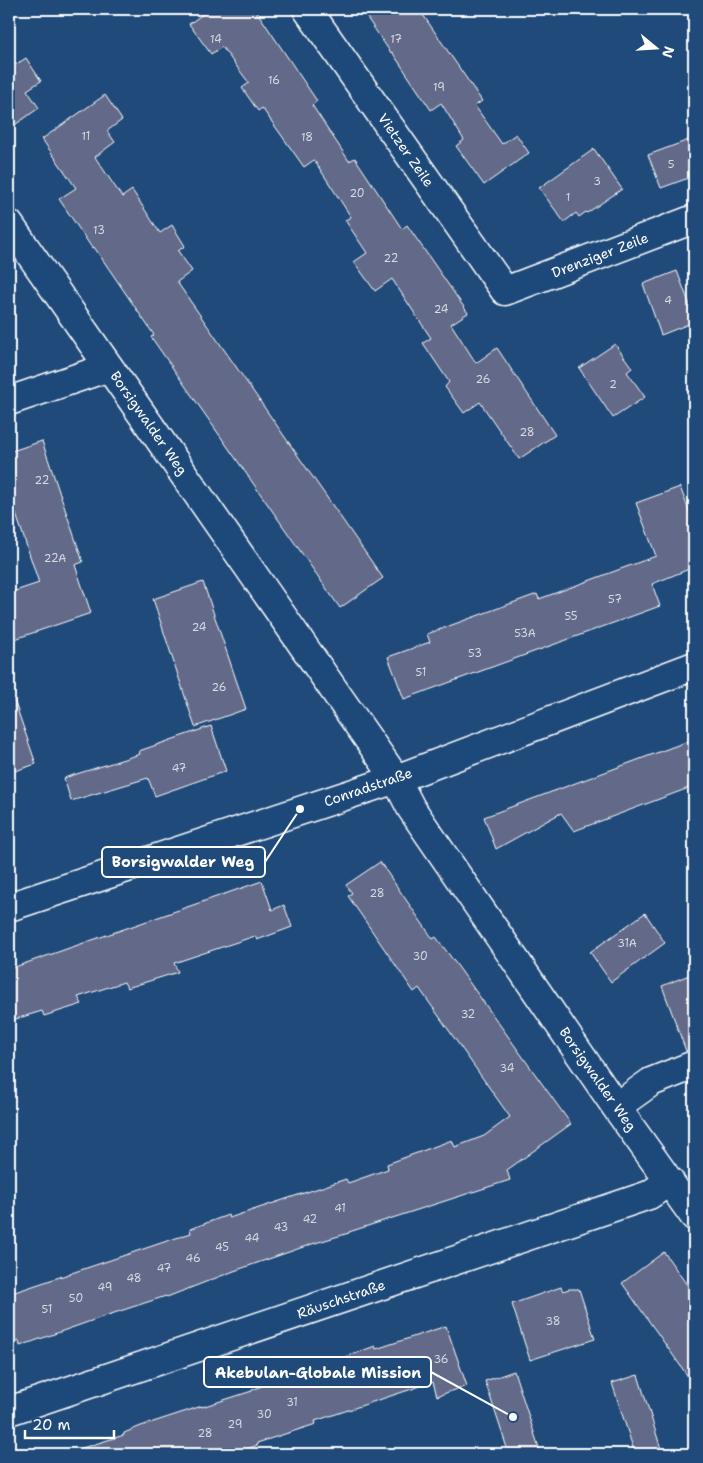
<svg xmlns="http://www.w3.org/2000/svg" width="703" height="1463" font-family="'Shantell Sans',sans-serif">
<rect width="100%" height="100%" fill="#1f4a7a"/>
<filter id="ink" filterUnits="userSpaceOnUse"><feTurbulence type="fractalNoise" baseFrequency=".02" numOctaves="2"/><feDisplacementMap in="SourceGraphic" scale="10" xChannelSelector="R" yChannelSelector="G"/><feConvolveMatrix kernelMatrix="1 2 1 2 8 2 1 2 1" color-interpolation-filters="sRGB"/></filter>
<g filter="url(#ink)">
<path fill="#636b89" stroke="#fff" d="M210,9H255L317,101L312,105L349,161L355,158L402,229L407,225L468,313L451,324L476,363L497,348L555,435L519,459L480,402L464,413L445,387L449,382L423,343L431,338L392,279L375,291L354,262L367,253L345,220L351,217L314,160L304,167L262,108L258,111L242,88L249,83L222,47L211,54L189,24Z
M361,9H419L482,101L475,106L502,144L516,134L529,153L484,185L456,146L464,140L441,103L431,110L392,52L391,53Z
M26,58L41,81L27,90L39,108L9,129V62L12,67Z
M105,95L122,120L107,131L115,142L95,157L122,197L132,190L160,233L172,225L185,246L178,251L192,271L177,282L383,578L340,608L151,337L154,335L94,247L92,248L59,199L76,188L42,139Z
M694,138V176L661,188L648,155Z
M594,149L622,189L587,213L586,212L579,217L576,213L564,222L539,188Z
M677,271L694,316V322L661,335L643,284Z
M615,344L632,368L627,372L645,397L613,418L579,368Z
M42,441L83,562L75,565L91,613L9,641V593L39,583L9,493V452Z
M680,487L694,524V567L652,584L660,606L404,699L388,657L430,642L427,634L537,594L539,599L656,556L636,503Z
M203,582L246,709L195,727L153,599Z
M13,697L36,764L9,773V698Z
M211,726L226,771L155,796L148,778L71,801L64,778L140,754L139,751Z
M694,739V786L574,831L561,813L496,849L484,817Z
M380,862L433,939L436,937L459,968L571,1124L507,1170L510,1180L349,1232V1233L312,1244L234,1271L167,1297L166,1296L108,1315L20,1346L19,1341L9,1345V1294L191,1233L190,1229L228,1215L229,1218L346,1179L348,1183L388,1169L387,1164L452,1140L455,1147L484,1136L510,1117L419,988L414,992L348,896L352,893L346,885Z
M262,881L272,910L284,905L292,927L257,940L255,936L174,963L178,972L127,988L124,982L78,997L82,1004L44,1016L42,1011L9,1021V969Z
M645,913L665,943L611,982L590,952Z
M694,973V1050L686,1051L662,986Z
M664,1252L694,1295V1385L622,1283Z
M561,1287L563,1291L569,1289H579L595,1339L530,1360L512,1304Z
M446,1326L467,1386L437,1396L433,1382L315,1421L316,1424L257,1443L258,1445L232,1454H80L79,1449L124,1435V1433L141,1426L202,1406V1407L252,1391V1390L269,1383L288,1377L289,1378L375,1346L376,1349Z
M514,1371L541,1454H509L485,1381Z
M638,1375L661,1449L644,1454H635L612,1383Z"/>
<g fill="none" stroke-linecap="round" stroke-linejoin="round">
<g stroke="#fff" stroke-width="31">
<path id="minor" d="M307,9L505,291L694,219
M9,224L109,367L396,779L411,808L616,1107L694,1216
M9,401L109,367
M9,907L396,779L694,666
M616,1107L651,1082L694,1065
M9,1411L649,1195L670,1181"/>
</g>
<use href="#minor" stroke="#1f4a7a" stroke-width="28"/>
</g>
</g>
<g text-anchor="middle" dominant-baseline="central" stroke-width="4.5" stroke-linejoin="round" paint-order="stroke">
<g font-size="11" fill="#d8dae2">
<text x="216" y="39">14</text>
<text x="396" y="39">17</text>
<text x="274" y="80">16</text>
<text x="439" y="87">19</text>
<text x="86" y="136">11</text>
<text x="307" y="137">18</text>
<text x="671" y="164">5</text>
<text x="597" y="181">3</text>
<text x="357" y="193">20</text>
<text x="568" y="197">1</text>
<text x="99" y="230">13</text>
<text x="391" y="258">22</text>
<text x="668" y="300">4</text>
<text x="441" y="309">24</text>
<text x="483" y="379">26</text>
<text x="613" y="384">2</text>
<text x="527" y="432">28</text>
<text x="42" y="480">22</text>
<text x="55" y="558">22A</text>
<text x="615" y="599">57</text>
<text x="571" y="616">55</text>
<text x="199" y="627">24</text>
<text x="525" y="633">53A</text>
<text x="475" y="653">53</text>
<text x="421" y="672">51</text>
<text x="219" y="687">26</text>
<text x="179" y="768">47</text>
<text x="377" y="893">28</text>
<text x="627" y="943">31A</text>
<text x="420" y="956">30</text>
<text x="468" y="1014">32</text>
<text x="507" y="1068">34</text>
<text x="340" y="1208">41</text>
<text x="310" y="1219">42</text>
<text x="281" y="1227">43</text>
<text x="252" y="1238">44</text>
<text x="222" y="1247">45</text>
<text x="193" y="1258">46</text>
<text x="164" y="1268">47</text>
<text x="134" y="1278">48</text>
<text x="105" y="1287">49</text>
<text x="76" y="1298">50</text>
<text x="47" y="1309">51</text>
<text x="553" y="1321">38</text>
<text x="441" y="1359">36</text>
<text x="292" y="1402">31</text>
<text x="264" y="1414">30</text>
<text x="235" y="1424">29</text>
<text x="205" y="1433">28</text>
</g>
<g font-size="14" fill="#fff" stroke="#1f4a7a">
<text transform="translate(406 150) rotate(55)">Vietzer Zeile</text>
<text transform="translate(600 255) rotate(-21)">Drenziger Zeile</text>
<text transform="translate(149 423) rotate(55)">Borsigwalder Weg</text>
<text transform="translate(368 787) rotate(-19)">Conradstraße</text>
<text transform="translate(598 1079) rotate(55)">Borsigwalder Weg</text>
<text transform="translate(341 1299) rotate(-19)">Räuschstraße</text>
</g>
</g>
<path fill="none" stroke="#fff" stroke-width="2" d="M300 809L265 862M513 1417L431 1372"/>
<g fill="#fff" stroke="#1f4a7a" stroke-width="2">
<circle cx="300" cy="809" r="5"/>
<circle cx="513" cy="1417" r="5"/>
</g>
<g fill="#1f4a7a" stroke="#fff" stroke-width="2">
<rect x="102" y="847" width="163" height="30" rx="5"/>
<rect x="204" y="1357" width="227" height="30" rx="5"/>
</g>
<g font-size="15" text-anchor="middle" font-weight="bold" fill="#fff">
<text x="183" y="867">Borsigwalder Weg</text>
<text x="318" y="1378">Akebulan-Globale Mission</text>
</g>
<rect width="703" height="1463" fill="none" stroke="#1f4a7a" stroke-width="30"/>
<rect x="15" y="15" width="673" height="1433" fill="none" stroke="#fff" stroke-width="2" filter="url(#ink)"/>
<g transform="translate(656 48) rotate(108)" stroke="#1f4a7a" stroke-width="4" paint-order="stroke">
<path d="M0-4L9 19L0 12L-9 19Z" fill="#ffffff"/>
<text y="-8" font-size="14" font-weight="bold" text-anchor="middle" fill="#ffffff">N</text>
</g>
<path d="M25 1430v8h89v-8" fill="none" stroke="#ffffff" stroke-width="2.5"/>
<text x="32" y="1430" font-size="15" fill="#ffffff" stroke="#1f4a7a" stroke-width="4" paint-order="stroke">20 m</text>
</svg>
